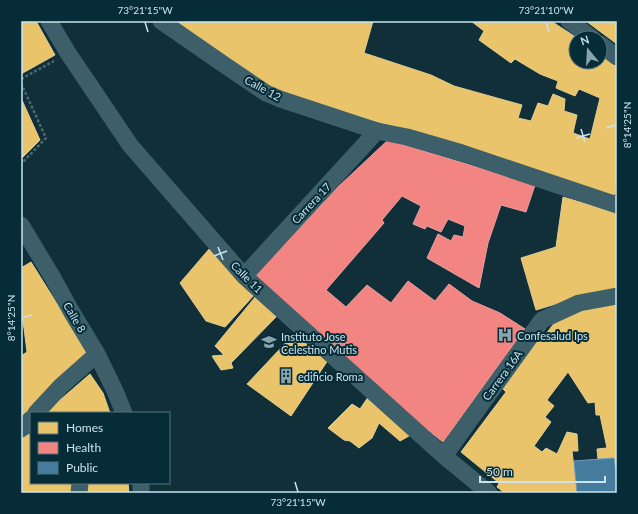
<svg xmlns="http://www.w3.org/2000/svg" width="638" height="514" font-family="Lato,sans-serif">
<rect width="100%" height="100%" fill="#112f38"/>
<path fill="#e9c46a" stroke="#e0cd91" d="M21,21H36L55,55L21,74Z
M174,21H373L364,53L431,75L454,86L522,105L518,118L531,121L538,103L548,106L553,94L565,99L564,111L577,115L573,133L590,139L600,98L579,89L575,96L556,88L558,81L540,74L515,59L511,63L479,40L484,31L471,21H551L577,38H576V62H600V53L617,64V143L615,194L611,196L435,138L321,106L272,89Z
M586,21H617V44Z
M21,98L40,140L21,159Z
M563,197L617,213V291L579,297L536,310L521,258L556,247Z
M210,248L255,294L225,327L206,321L180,283Z
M31,262L89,355L21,421V356L27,352L24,328L21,314V268Z
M256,296L277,316L231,363L233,368L221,370L212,356L224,355L215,346Z
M617,303V481L614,458L598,459L597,449L607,448L600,415H596L595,402L588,403L568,372L547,400L554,406L545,417L551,422L534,446L542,452L546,448L557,454L567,432L577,434L578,451H572L577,493H505L497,487L499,483L461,452L506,392L503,389L538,340L540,342L558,318L605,304Z
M295,333L328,360L291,416L247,384Z
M90,374L103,393L110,413H45Z
M377,384L426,421L418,428L409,436L400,441L379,423L372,438L359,448L350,441L344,440L328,428L352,404L360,409Z
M29,434L31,435V483H74L73,493H21V439Z
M85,483H128L129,493H85Z"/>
<path fill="#f28482" stroke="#e6a0a2" d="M388,140L535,185L526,212L501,205L488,243L479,288L427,258L438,234L451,241L454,235L463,237L465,226L448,219L441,232L427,226L425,229L413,224L421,206L402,196L382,220L384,223L326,290L346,307L367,285L391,303L408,281L435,301L449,284L472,301L500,313L525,329L443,442L319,344L250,280L339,186Z"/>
<path fill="#457b9d" stroke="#6d9ab5" d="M614,458L617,481V493H577L574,461Z"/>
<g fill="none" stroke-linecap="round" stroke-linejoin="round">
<path stroke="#4c6770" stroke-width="2.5" stroke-dasharray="3 2" stroke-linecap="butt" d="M21,79L54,61
M21,83L46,138L21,164"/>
<path stroke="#3c5f69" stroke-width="17" d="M49,21L68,53L130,145L244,276L444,456L489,493
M161,21L226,66L266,93L280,99L377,131L407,137L462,153L617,205
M569,21L592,38
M600,44L617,57
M21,225L53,278L71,311L97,354L115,391L124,413
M244,276L377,131
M36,413L61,386L97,354
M21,429L31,419
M444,456L542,320L579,303L617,296
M79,493L80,483
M141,493V483"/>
</g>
<path fill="none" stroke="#cbe3ed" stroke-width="1.5" d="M145,22L148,32M546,22L549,32M606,128L616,125M581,129L585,142M576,138L590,134M218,247L223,260M214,256L227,251M22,318L32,315M295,482L298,492"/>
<defs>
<g id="hospital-bare" transform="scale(1.2)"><path d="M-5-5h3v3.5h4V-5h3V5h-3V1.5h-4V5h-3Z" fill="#8aa4ae" stroke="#062c38" stroke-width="2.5" paint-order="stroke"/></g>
<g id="school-bare" transform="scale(1.2)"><path d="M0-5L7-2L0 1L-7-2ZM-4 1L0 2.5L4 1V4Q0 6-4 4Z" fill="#8aa4ae" stroke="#062c38" stroke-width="2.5" paint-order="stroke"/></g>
<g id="building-bare" transform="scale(1.2)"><path d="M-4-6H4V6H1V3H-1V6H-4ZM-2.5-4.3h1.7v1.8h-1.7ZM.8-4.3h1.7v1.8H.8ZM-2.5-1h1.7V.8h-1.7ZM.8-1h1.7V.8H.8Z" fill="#8aa4ae" stroke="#062c38" stroke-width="2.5" paint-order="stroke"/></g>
</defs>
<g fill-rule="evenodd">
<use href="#hospital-bare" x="505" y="335"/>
<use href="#school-bare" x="269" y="342"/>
<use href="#building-bare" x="286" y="376"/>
</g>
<g text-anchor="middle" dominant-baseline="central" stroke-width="4" stroke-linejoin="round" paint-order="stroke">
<g font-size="11" fill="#cbe3ed" stroke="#062c38">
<text transform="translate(263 88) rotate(29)">Calle 12</text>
<text transform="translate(311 203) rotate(-47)">Carrera 17</text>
<text transform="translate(247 277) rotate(45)">Calle 11</text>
<text transform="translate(75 317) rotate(60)">Calle 8</text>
<text transform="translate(502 375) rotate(-54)">Carrera 16A</text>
</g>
<g font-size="11" fill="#cbe3ed" stroke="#062c38" text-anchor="start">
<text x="517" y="335">Confesalud Ips</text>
<text x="281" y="336">Instituto Jose<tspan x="281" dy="13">Celestino Mutis</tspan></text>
<text x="298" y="376">edificio Roma</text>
</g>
</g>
<rect width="638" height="514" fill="none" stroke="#062c38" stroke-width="44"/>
<rect x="30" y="412" width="140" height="72" fill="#062c38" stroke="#557580"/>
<rect x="38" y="422" width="20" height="12" fill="#e9c46a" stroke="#557580"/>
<text x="66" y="432" font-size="12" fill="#cbe3ed">Homes</text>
<rect x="38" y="442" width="20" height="12" fill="#f28482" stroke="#557580"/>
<text x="66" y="452" font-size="12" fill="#cbe3ed">Health</text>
<rect x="38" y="462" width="20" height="12" fill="#457b9d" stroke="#557580"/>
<text x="66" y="472" font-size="12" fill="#cbe3ed">Public</text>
<g transform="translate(588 50) rotate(342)"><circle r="19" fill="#062c38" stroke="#557580"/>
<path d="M0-3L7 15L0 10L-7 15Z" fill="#8aa4ae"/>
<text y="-6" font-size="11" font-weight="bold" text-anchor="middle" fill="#cbe3ed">N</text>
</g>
<path d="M480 476v6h125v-6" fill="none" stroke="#cbe3ed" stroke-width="2"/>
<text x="486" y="476" font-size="12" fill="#cbe3ed" stroke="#062c38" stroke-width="3" paint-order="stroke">50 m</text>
<rect x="22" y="22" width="594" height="470" fill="none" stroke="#cbe3ed" stroke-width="1.5"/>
<g font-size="10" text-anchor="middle" fill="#cbe3ed">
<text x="145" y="14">73°21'15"W</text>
<text x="546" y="14">73°21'10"W</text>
<text transform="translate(627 125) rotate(-90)" y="4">8°14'25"N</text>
<text transform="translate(11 318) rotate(-90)" y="4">8°14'25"N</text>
<text x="298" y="506">73°21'15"W</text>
</g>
</svg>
